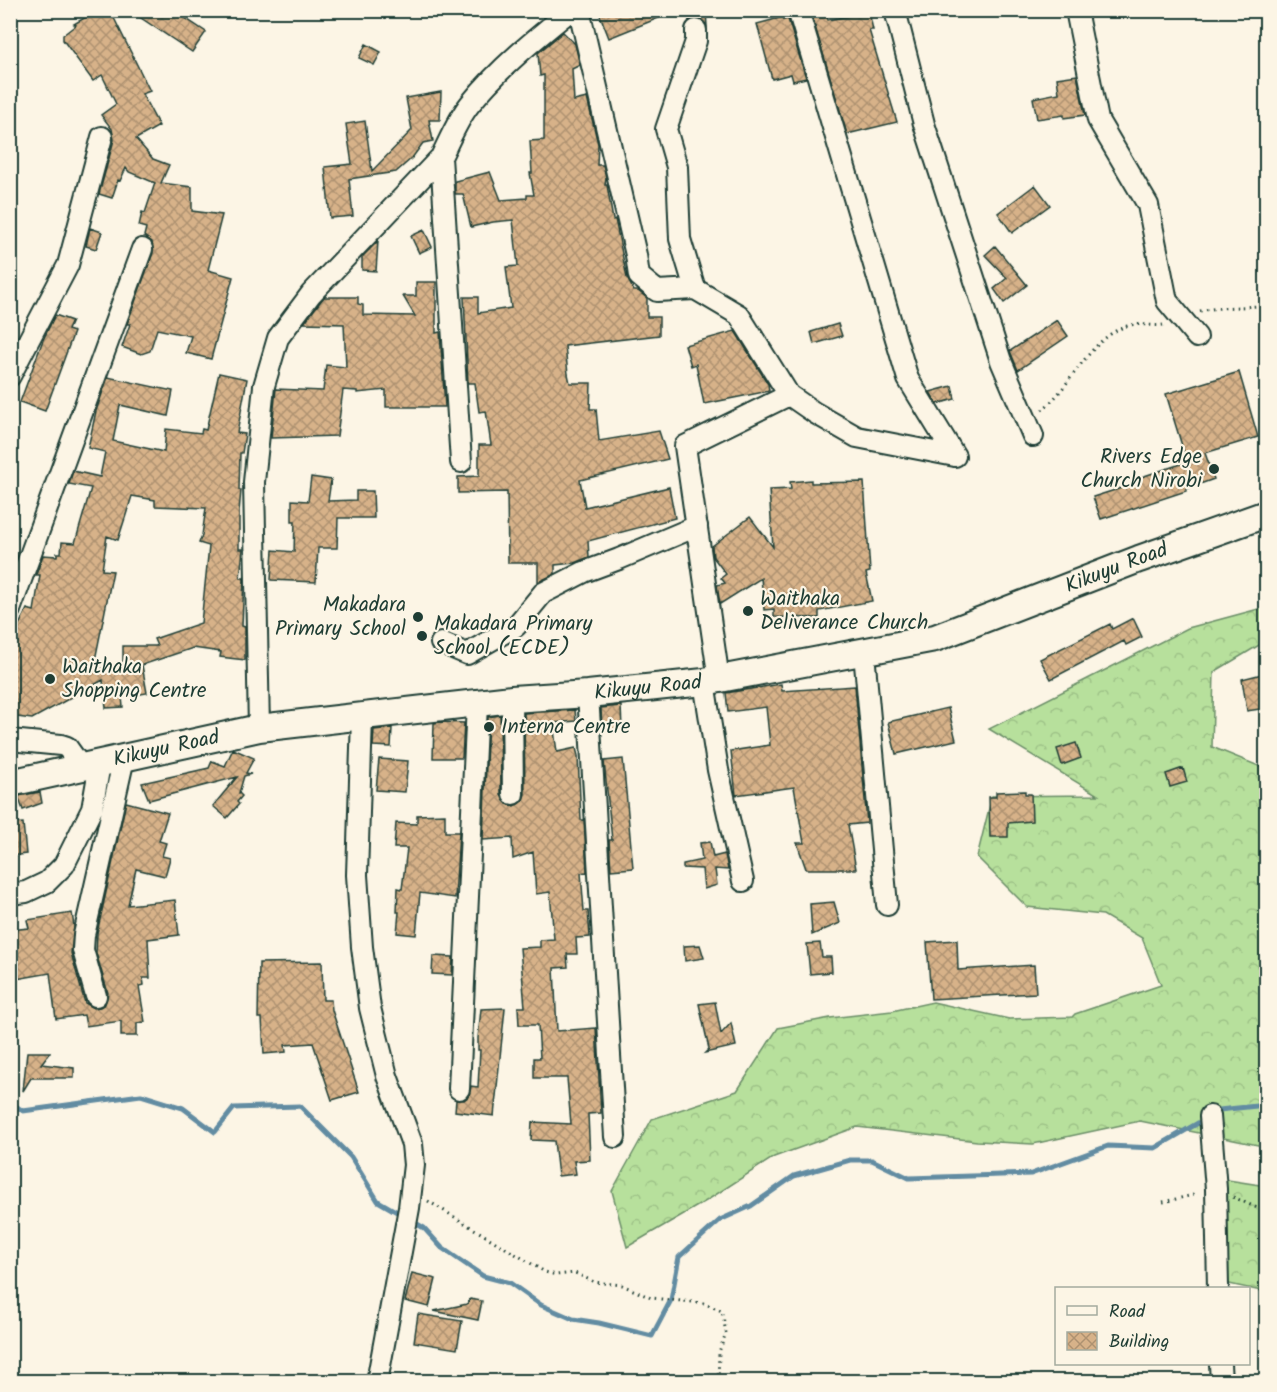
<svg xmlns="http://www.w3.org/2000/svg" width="1277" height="1392" font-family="Kalam,sans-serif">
<defs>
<pattern id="forest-crowns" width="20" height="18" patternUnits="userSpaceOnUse" patternTransform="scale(1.5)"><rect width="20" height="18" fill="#b7e09c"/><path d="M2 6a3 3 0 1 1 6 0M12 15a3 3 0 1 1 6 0" fill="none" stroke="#9dc187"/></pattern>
<pattern id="building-cross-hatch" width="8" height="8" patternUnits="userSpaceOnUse" patternTransform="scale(1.5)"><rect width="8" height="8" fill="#d7b289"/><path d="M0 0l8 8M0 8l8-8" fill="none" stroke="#ae9271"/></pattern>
</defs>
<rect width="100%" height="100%" fill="#fcf5e5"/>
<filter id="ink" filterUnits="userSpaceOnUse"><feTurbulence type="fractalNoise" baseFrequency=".0167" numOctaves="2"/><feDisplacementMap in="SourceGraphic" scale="12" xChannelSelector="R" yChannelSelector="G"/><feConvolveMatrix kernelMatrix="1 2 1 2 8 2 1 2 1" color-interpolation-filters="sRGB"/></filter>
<g filter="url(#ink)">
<path fill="url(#forest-crowns)" stroke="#6b8e68" stroke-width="1.5" d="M1266,607V641L1214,672L1212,747L1266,769V1144L1258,1145L1140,1121L1033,1144L977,1141L857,1127L774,1157L706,1201L627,1247L612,1191L652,1119L737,1091L778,1028L830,1018L892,1011L933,1002L1009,1019L1072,1017L1075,1014L1161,985L1142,938L1103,915L1027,907L977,857L992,796L1098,795L989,729L1188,628Z
M1215,1178L1266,1186V1292L1211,1280Z"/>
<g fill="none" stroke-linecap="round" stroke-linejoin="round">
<path stroke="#628ca2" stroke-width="5" d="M10,1102L23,1111L141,1095L183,1108L215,1132L234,1108L300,1106L351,1157L378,1201L404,1216
M1212,1114L1219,1110L1266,1105
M412,1221L424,1228L442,1248L483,1276L510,1283L541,1305L573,1319L599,1323L652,1336L671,1300L679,1257L720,1220L751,1206L794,1176L850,1160H872L909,1178L1031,1174L1108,1146L1155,1148L1205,1119"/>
</g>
<path fill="url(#building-cross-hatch)" stroke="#1f3d34" stroke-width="1.5" fill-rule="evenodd" d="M98,10H110L150,91L142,94L159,126L136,139L153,159L169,165L161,183L192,187V211L222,215L208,270L233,277L211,359L186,353L191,336L157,329L150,351L141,354L122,347L130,324H127L153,253L152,242L144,236L146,228L139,226L142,212L145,213L155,183L129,172L126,168L120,181L118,180L112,198L99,194L114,140L112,129L101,115L116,104L102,75L93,81L63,40V35L76,25L74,24Z
M129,10H173L206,32L192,52Z
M598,10H676V11L609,38Z
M820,10H825L828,20L869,12L873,30H869L897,122L847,134L811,13Z
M706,11L707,26L701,19L695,18L689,21L688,12Z
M783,17V20L788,19L806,78L793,81L791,74L772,79L757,24Z
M563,32L575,44L580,65L572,69L574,101L587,98L598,144L597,165H603L606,177L605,185H607L613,220L615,219L627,278L634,291H638L647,298V317H659V335L565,346L568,374L570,383H591L590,409H596L599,441L659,431L668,459L580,480L585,507L669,487L675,518L588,541L589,557L574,563L555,565V574L538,582V563H508L507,492L458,493V477L479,476V445H491L486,411L479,412L475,383H468L464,297H478V313L511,308L506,267L518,266L513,220L493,222L471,227L463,194H455V181L490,172L501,200L527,198V195H534L530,173H532L530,141L544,140V75L540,76L538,53Z
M366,44L381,52L374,65L359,58Z
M1077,75L1085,115L1064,118V115L1037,119L1033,98L1059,93L1057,78Z
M441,92L440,120H429L433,141L423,143L412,158L396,172L349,179L353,216L330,218L325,167L352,164L346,124L365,121L372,171L412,130L406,98Z
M1035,185L1050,205L1012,233L998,213Z
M90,228L102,232L96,249L86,246Z
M424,230L432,247L419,253L411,236Z
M378,241L376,271L362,270V257Z
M995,246L1027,285L1004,303L994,289L1007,278L985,255Z
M416,282H436V333L440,332L445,407H386V390L357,393V391L343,390L337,436L271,438L276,389L323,391L326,365L346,367L344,324L304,323L320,302L324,297H358V304L363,305V315L415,316L403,296H416Z
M55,315L72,321L68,330L74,332L45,411L20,402L43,340Z
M1057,320L1068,336L1018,370L1010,351Z
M838,324L842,336L814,344L811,332Z
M735,331L768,384L769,391L704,404L696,364L691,366L685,345Z
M1239,372L1258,437L1205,453L1214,479L1186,489V491L1101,519L1093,497L1134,484L1132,480L1187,462L1166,394Z
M219,373L247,379L237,433L245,434L242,453H240L239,490H241L239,512V549H243L240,578H244L242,626L245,627V660L220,657L221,652L193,648L142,665L147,693L122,697L123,707L106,708L103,680L32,719L10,716V643L27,609L34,611L40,575H36L43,555L57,556V553H61L62,542L75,543L91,488L69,484L73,471L100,477L105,452L88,448L96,411L108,377L173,391L168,416L120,405L113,441L164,452L166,429L201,433L202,429L206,430ZM132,496L155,500V506L206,508L202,535L199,543L209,546L201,623L154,639L157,646H123V665L93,670L113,571L102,570L107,536L118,540Z
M952,386L955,399L937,404L930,392Z
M311,477L331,480L328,501L356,500V491H373L374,518H338L337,548H318L316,582L271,580L273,550L294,552L295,521H292V500L308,501Z
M811,480V483L864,482L870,572L866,573L872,601L819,611V618L774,617V609L764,610L761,578L720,604L717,585L725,583L721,578L726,574L713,557L712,546L750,517L773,547L769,490L791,489L790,482Z
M1133,618L1142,637L1126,645L1124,641L1051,679L1040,659L1110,624L1112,629Z
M1266,673V708L1247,711L1242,679Z
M781,684L782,691L855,686L867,823L848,825L856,869H806L797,843H804L794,787L736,795L731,751L770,745L766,707L728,712L726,693Z
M621,706L622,729L602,730L601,708Z
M948,708L956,740L896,754L888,722Z
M575,710L576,721L553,723L557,752L576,748L578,756L581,820H584L587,872L581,873L584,911H588L590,937L576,938L577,954H567L568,967L554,968L557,1031L596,1028L601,1113L588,1114L590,1160L574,1161L576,1174L558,1176L554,1141L531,1140L532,1122L571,1124L567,1078H534V1058H540L538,1025H519L518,1007H525L520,948L540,947V940L554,939L550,892L536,894L533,852L513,859L512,838L483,840L488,717L500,715L501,794L507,804L514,806L523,800L525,794L524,713Z
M441,722L464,723L462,758H433L434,723Z
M392,728L391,747L373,746L374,730Z
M1076,743L1081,758L1062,765L1057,749Z
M233,749L254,758L246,773L251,774L244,776L239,793L242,796L237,802L239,804L227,818L213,806L237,777L149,800L142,783L209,768L212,761L225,766Z
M379,759L408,761L405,792L376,790Z
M623,759L633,868L611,870L609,840H612L604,761Z
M1183,768L1187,782L1170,787L1166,774Z
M1025,791V794H1031L1032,821L1008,823V837H990L989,797H996V792Z
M40,792L42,803L23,810L18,796Z
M126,802L168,813L159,841L166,843L162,856L170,858L165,876L136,869L128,905L175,900L179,935L148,939L150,978H143L144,985L139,986L145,1022L137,1023V1036H121V1021L86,1026L84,1015L56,1019L50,973L10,980V930L29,928L27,920L72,913L74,926L71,953L85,1003L94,1008L100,1007L105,1004L108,993L96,953L97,933Z
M445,814V832H459L455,898L420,893L416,935L397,933L399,912H397L398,888L402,889L407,848H394L396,823L417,824V815Z
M23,823L26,854L10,856V824Z
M710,842L713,857L725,854L728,870L715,869L717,885L704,889L702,869L683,868V864L702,860L700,843Z
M834,902L840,923L812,935L810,904Z
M957,940L958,970L1034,965L1036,993L931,999L927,942Z
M820,943L822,957H831L832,972L810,974L807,944Z
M700,945L704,958L685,961L684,946Z
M433,956L453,957L452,975L432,974Z
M322,962L323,1000H331L332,1010L359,1092L332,1100L313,1043L285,1045L286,1052L264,1054L262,1018H258L259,963Z
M715,1002L721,1034L731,1023L736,1046L705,1053L709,1049L699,1004Z
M505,1008L494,1116L455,1111L456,1100H464L469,1096L471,1086L478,1087L480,1050H478V1038L481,1009Z
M27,1052H50L41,1064L74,1068V1078H31L23,1091Z
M412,1273L436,1279L429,1307L405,1301Z
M470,1299L482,1301L478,1320L434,1311L467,1304Z
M418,1314L462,1321L457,1349L414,1342Z"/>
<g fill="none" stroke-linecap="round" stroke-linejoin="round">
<g stroke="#1f3d34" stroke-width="24">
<path id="minor" d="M579,10L636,255L639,276L657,291L695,289L739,315L789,395
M798,10L908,379L955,456
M895,10L924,124L1001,361L1033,436
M1076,10L1098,120L1148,205L1167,301L1197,337
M441,157L461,462
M695,289L680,239L677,167L666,129L696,41V30
M10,376L68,265L102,137
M10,610L142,249
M441,643L467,654L516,626L543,593L584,572L619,559L697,526
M864,653L887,905
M719,680L685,446L789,395L815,413L857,437L955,456
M704,682L718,770L743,881
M588,694L615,1137
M512,699L513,794
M362,717L357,875L362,947L370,1008L387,1076L412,1144L414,1165L409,1208L377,1382
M259,728L254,482L264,386L278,338L311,294L441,157C450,139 458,119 470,104C499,68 535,39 571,10
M10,740L61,745L67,747L82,768
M10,894L26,892L47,882L64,865L92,809L100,764
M96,996L83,950L84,935L124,758
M459,1089L477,704
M1210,1116L1216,1189L1218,1288
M1220,1364L1221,1382"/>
</g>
<g stroke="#1f3d34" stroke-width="30">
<g id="major">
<path id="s1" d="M10,783L259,728L512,699L588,694L704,682L935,638L1139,559L1266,514"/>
</g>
</g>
<path stroke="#1f3d34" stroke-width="3" stroke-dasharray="1.5 4.5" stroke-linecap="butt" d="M1200,311C1223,306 1244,308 1266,305
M1042,410C1071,387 1089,338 1127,326C1139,322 1150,327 1163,325
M1233,1197L1266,1212
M428,1201L545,1272L556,1275L575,1273L594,1282L622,1285L651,1298L703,1303L722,1311L726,1333L719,1352L718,1382
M1163,1202L1198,1194"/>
<use href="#minor" stroke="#fcf5e5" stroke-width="20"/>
<use href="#major" stroke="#fcf5e5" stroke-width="26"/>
</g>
</g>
<g fill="#1f3d34" stroke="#fcf5e5" stroke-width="2">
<circle cx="1214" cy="469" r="6"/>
<circle cx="748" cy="611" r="6"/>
<circle cx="418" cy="617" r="6"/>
<circle cx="422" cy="636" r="6"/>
<circle cx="50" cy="679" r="6"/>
<circle cx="489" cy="727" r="6"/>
</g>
<g text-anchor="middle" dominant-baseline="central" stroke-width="4.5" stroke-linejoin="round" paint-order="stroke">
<g font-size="21" fill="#1f3d34" stroke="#fcf5e5" text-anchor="start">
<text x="1202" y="457" text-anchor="end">Rivers Edge<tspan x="1202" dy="24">Church Nirobi</tspan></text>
<text x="760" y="599">Waithaka<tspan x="760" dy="24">Deliverance Church</tspan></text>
<text x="406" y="605" text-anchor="end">Makadara<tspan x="406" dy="24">Primary School</tspan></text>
<text x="434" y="624">Makadara Primary<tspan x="434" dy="24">School (ECDE)</tspan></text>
<text x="62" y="667">Waithaka<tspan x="62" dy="24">Shopping Centre</tspan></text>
<text x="501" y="727">Interna Centre</text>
</g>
<g font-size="21" fill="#1f3d34" stroke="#fcf5e5">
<text stroke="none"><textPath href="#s1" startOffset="1132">Kikuyu Road</textPath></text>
<text stroke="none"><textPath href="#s1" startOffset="646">Kikuyu Road</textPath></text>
<text stroke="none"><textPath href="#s1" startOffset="160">Kikuyu Road</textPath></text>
</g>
</g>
<rect width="1277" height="1392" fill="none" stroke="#fcf5e5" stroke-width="36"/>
<rect x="18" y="18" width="1241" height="1356" fill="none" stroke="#1f3d34" stroke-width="2" filter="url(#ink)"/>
<rect x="1055" y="1287" width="195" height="78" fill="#fcf5e5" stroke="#a4ab9e" stroke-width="1.5"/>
<rect x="1067" y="1306" width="30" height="9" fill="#fcf5e5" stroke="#a4ab9e" stroke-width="1.5"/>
<text x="1109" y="1317" font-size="18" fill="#1f3d34">Road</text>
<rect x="1067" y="1332" width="30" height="18" fill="url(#building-cross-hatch)" stroke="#a4ab9e" stroke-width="1.5"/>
<text x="1109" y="1347" font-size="18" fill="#1f3d34">Building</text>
</svg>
